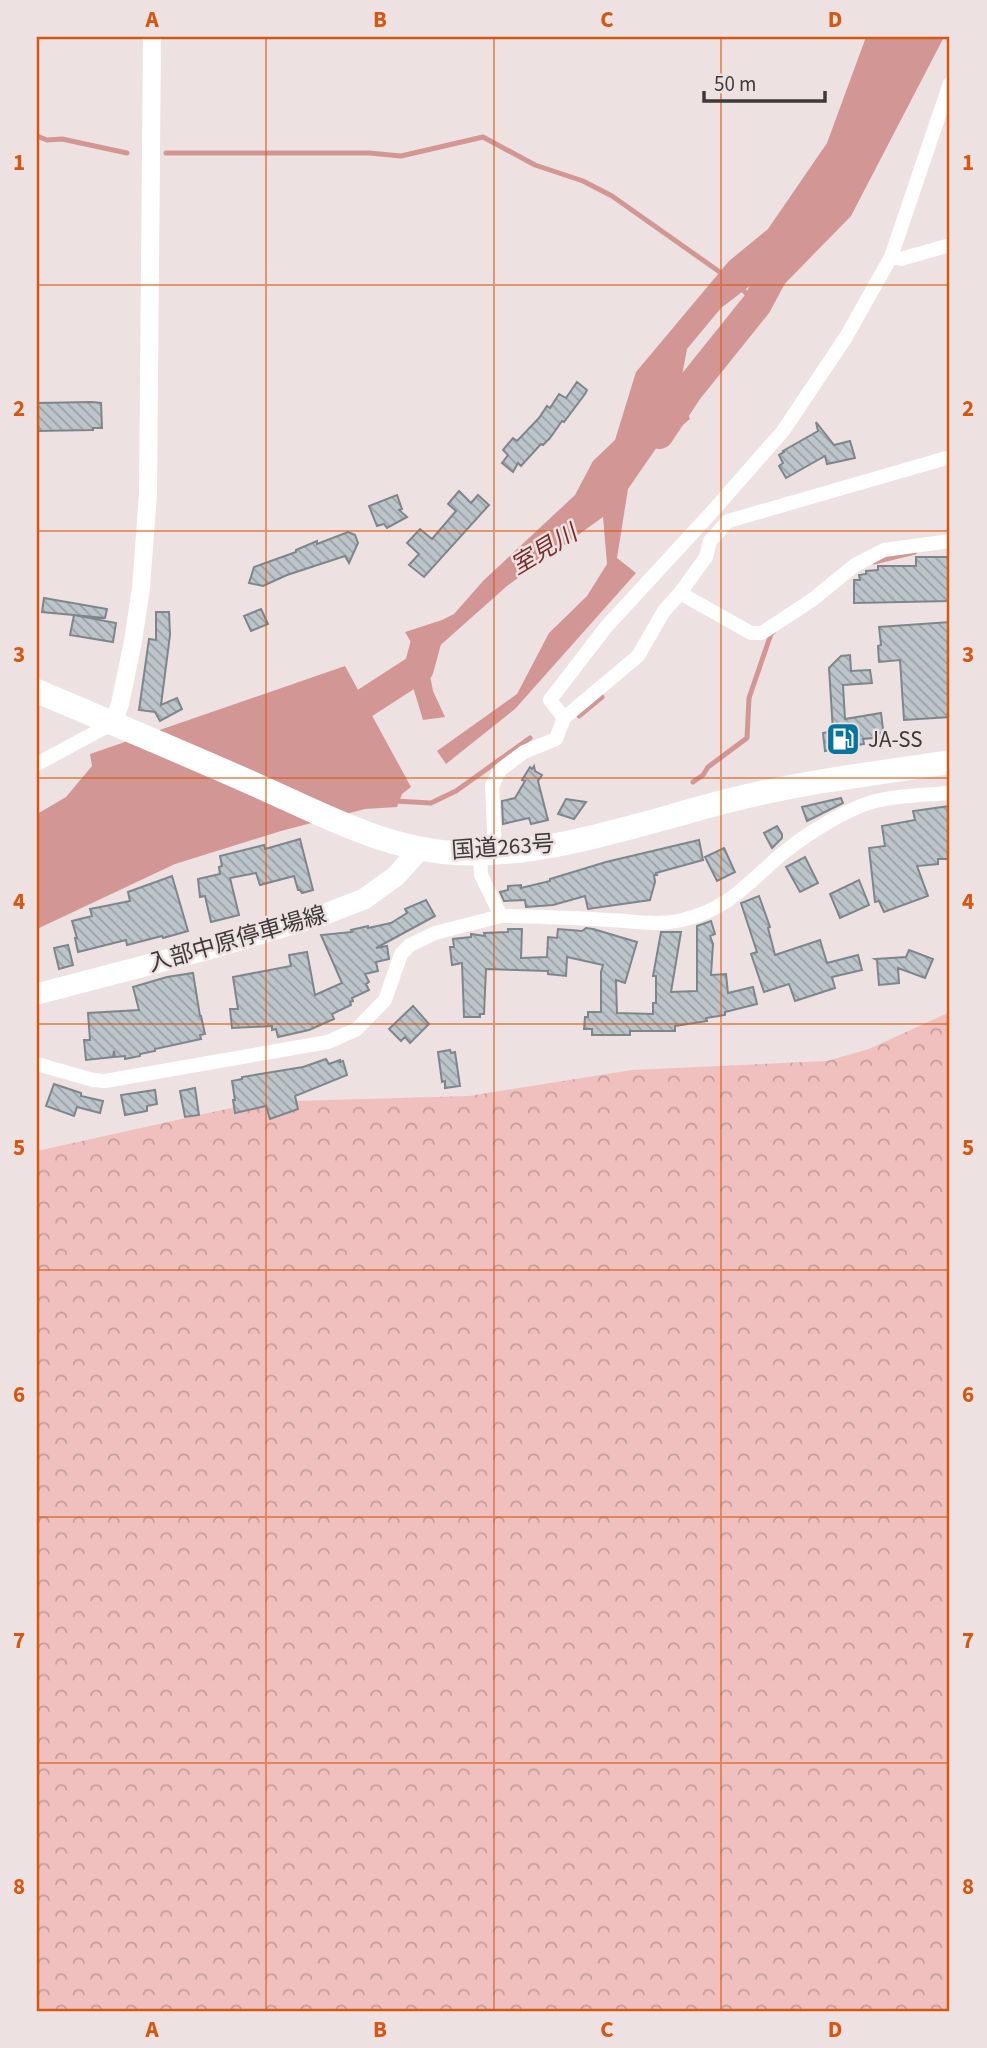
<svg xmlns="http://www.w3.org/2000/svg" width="987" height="2048" font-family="'Source Sans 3','Noto Sans JP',sans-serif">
<defs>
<pattern id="forest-crowns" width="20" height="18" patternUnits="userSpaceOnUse" patternTransform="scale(1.75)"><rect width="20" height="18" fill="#efc0be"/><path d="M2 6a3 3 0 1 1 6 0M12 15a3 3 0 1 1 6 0" fill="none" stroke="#c39d9b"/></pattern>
<pattern id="building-back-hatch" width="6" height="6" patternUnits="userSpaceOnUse" patternTransform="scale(1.75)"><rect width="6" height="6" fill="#bcc5ca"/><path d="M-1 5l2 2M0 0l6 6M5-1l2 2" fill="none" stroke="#9aa1a5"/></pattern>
</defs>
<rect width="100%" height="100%" fill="#ede2e1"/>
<path fill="url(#forest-crowns)" d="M950,1012V2011H37V1151L258,1102L469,1096L632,1070L827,1061L869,1049Z"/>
<path fill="#d29794" d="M866,37H944L851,216L766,303L759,279L721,308L687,349L679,392L690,419L657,447L628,489L617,558L636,573L515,709L446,764L437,751L517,694L549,633L587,596L607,564L603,517L507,586L435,650L428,665L433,691L445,717L423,720L406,664L416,651L405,632L442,620L454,614L484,580L575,495L593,461L615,440L636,372L729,261L768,229L827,143Z
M345,666L411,787L402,794L397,807L365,809L281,831L175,864L37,929V814L66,797L92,766L90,754Z"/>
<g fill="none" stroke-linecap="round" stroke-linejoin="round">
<path stroke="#d29794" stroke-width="5" d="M37,136L47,140L62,139L127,153
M166,153H369L401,156L483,137L535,165L583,181L612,196L724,275
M740,287L757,304
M874,562L915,552
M579,716L602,697
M693,782L703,775L708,767L747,738L749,698L771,634L774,631
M394,801L431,803L456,791L530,738"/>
<path stroke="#d29794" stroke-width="30" d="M659,434L688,390L757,304L782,257
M331,725L419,668L426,642"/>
</g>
<path fill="url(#building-back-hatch)" stroke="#7e868b" stroke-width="2" d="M577,382L587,390L585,394L564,422L562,421L550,438L543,445L541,444L521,466L518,463L513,472L502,463L508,455L503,450L513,438L517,441L539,418L547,406L550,408L559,394L566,398Z
M92,402L101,403L102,428H93V430L37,431V403Z
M816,422L834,445L850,441L855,458L827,464L825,456L786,478L779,466L783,463L779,455L784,452L783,451L818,431Z
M459,491L471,503L478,495L489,505L424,577L409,565L419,554L407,543L420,529L432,539L456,511L448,504Z
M397,495L402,509L399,510L407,517L387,528L384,524L377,526L369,506Z
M348,532L355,535L358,543L349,563L345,556L287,575L263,586L249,583L254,567L296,552V550L317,541V544Z
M916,557H950V601L854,603V580H860L859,575L866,574V571L878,570V566H916Z
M44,598L107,609L105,618L42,612Z
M261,609L268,624L251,631L244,616Z
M156,612H169L170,635L161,705L177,698L182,709L160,721L155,712L139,710L149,639L156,640Z
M74,615L116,623L113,642L70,635Z
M950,622V717L904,720L900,660L879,662L878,646L881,645L879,627Z
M850,655L851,671L870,670L872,683L843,685L845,719L881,713L884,737L863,739L864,744L825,751L823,733L833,731L829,668L841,656Z
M534,766L535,771L542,775L538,781L548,820L531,824L529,818L503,824L502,801L515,798L525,781L522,780L530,767L532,769Z
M841,798L843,803L807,821L802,807Z
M566,799L586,802L574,819L558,814Z
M950,806V859H938V864L917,866L928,896L884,912L879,901L875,902L869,848L885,846L882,826L915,820L913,811Z
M777,826L782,834V838L772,848L764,833Z
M300,839L313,890L302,893L300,890H298L294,876L260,885L256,873L230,878L239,915L211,922L205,896L200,897L198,879L220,874L219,867L222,866L220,856L264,845L265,849Z
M699,840L703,860L656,873L657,875H654L655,882L650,900L588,909L585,896L553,905L526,907L525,900L504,901L500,892L508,890V886L521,885V888L550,881V879L606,862Z
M724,848L735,872L717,881L705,857Z
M805,857L818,883L800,892L786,867Z
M172,876L188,931L163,938L162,936L127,945L126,940L78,952L75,938H77L72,921L92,916L90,909L130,901L128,892Z
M859,880L869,905L840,918L830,894Z
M759,896L770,927L768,928L775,955L820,940L827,963L858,955L862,970L832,977L835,988L795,1001L789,984L764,992L751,954L757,952L741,903Z
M426,900L435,916L376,948L387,946L389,959L376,962L378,971L365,974L369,982L366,984L369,990L352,998L353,1001L350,1002L351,1005L332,1014L334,1019L309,1030L278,1037L276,1029L272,1030V1026L232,1028L230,1009H238L233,977L291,966L289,955L307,952L315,995L342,983L321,935L352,932L351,930L368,926V928L391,923L407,913L405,909Z
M711,921L715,934L710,936L713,944L711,975L726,974L728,993L753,987L757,1004L725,1012V1015L706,1018L707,1021L675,1026V1031H630V1035H592V1029H584L585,1017H588V1012H601V972L603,965L567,957L566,976L548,974V971L486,969L484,1014H480V1017H464L462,963L452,965L450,947H454L453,939L471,937V934L485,936L484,933L508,932V929H522L521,958L547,957L548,937L557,938L558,929L582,931L586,928L593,929L637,942L625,983L616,980L617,1013L653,1014V1003H656V976H653L661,932H681L671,992L697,991V926Z
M68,945L73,965L59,969L54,948Z
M909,950L933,959L925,978L898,968L899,983L879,985L877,960L875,959L906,957Z
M193,973L200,1016H201L205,1034L200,1035L201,1039L155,1049V1051L140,1054V1056L125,1059V1056L115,1057L114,1051L113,1057L86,1060L84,1040H90L88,1013L139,1010L133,987L167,977Z
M413,1006L429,1024L410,1043L405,1037L401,1041L389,1029Z
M450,1050L451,1053L455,1052L460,1086L445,1088V1081L442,1082L438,1052Z
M326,1059L329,1064L340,1060V1062L343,1061L347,1075L295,1096L298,1109L270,1119L266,1106L235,1113L233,1100H235L232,1081L242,1079V1077L303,1067Z
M54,1084L81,1093V1096L103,1101L100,1113L77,1107L74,1116L46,1106Z
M195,1088L199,1115L185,1117L180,1091Z
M155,1090L157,1104L147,1106V1111L125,1115L121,1095Z"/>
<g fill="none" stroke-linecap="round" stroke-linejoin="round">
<path stroke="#fff" stroke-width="14" d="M891,257L901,259L950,245
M680,593L751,633H762L812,600L855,565L884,550L950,541
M564,718L550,700L606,627L711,513L783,431L846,337L891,257L950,83
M37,764L113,723
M495,852L492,786L500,770L524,752L556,739L564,718L638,656L664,611L680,593L706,557L710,541L728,521L950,457
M480,853L481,875L501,916C536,916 572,918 608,920C632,921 658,926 682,920C733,908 750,879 787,850C808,833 850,807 876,801C900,795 926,795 950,793
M37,1064L93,1080L105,1081L328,1042L357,1029L385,1000L401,954L410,945L435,933L501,916"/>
<path stroke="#fff" stroke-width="18" d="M113,723L120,704L133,641L141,588L148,494L152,37"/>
<path stroke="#fff" stroke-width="21" d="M37,994L209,949L320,916L364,899L396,876L420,849"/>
<path stroke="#fff" stroke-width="24" d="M37,691C107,721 177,750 247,781C314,810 381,849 456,853C546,858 644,822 731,800C803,782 877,773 950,762"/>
</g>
<path fill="none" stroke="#d75611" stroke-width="2" stroke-opacity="0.55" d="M266,37V2011M494,37V2011M721,37V2011M37,285H950M37,531H950M37,778H950M37,1024H950M37,1270H950M37,1517H950M37,1763H950"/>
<defs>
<g id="fuel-square" transform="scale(1.75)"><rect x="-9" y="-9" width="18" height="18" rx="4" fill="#05749f" stroke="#ede2e1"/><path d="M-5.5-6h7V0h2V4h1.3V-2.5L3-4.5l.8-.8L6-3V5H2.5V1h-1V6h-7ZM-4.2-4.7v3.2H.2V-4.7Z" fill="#fff"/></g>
</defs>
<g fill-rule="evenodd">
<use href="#fuel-square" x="843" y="739"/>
</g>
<g text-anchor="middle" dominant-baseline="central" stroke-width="5" stroke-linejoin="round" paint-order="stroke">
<g font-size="23" fill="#3e3a3a" stroke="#ede2e1" text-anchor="start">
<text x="868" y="739">JA-SS</text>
</g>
<g font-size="23" fill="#3e3a3a" stroke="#ede2e1">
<text transform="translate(503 847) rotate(-4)">国道263号</text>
<text transform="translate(237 939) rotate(-16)">入部中原停車場線</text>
</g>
<g font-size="24" font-style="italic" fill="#772f30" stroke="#ede2e1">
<text transform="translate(544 550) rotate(-31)">室見川</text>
</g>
</g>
<rect width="987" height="2048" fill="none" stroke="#ede2e1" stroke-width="77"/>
<path d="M704 91v10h121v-10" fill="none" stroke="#3e3a3a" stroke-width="3.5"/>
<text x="714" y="91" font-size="21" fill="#3e3a3a" stroke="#ede2e1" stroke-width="5" paint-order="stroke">50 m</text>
<rect x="38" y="38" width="910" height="1972" fill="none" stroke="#d75611" stroke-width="2.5"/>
<g font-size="23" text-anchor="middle" font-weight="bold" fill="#d75611">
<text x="152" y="27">A</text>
<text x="380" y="27">B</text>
<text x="607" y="27">C</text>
<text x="835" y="27">D</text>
<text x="19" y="170">1</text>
<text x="968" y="170">1</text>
<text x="19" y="416">2</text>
<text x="968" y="416">2</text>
<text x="19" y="662">3</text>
<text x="968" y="662">3</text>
<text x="19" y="909">4</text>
<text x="968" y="909">4</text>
<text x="19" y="1155">5</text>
<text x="968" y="1155">5</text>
<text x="19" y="1402">6</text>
<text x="968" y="1402">6</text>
<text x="19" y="1648">7</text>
<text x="968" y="1648">7</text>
<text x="19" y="1894">8</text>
<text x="968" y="1894">8</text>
<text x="152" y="2037">A</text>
<text x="380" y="2037">B</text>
<text x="607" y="2037">C</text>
<text x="835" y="2037">D</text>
</g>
</svg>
